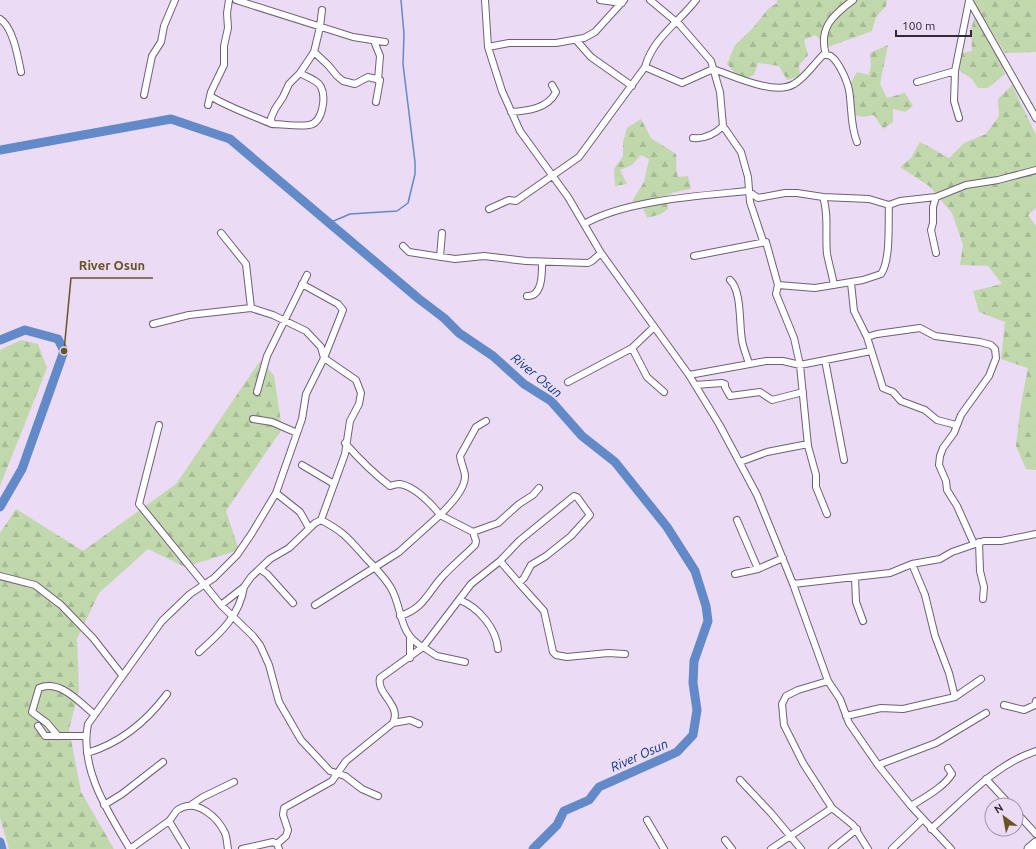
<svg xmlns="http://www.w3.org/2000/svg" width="1036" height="849" font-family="Ubuntu,sans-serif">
<defs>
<pattern id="forest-firs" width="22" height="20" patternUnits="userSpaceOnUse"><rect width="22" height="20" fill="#c1d8ac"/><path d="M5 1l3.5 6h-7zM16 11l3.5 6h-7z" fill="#a6ba95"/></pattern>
</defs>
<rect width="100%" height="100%" fill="#ecdbf5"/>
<path fill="url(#forest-firs)" d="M777,0H887L886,6L876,17L872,31L828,47L815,35L804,40L808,55L799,65L800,76L787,80L779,66L758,63L754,75L746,78L735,73L727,64L735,45L752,29L768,9L777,3Z
M972,0H1036V52L1005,53Z
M975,15L996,51L1005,74L988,88H978L972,79L960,71L958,54L972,51L971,30Z
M888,45L880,84L887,98L905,93L913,106L905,112L893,109V122L883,129L874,115L863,117L851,114L854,94L851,83L857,72L869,75L871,65L870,53Z
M1012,85L1036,135V208L1028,215L1036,226V470L1026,469L1016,446L1021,404L1028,368L1001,359L1005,322L979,312L973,291L1002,284L988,266L960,265L963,245L952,213L929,186L900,167L911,158L920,142L949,158L964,143L986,134L999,116L998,99Z
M641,119L651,138L676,154C677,163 675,169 678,177L688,176L691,189L675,192L666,196L668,209L661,214L647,218L642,205L632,201L644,182L649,159L641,155L632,165L620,170L627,184L615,186L614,169L623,156V142L627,128Z
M21,340L38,344L47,368L0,486V350Z
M260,361L274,375L282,429L226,511L239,550L185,567L148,549L99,593L77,639L79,691L69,729L81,792L114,849H9L0,818V533L16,509L83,551L176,484Z"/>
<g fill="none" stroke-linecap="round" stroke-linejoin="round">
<path stroke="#6289c8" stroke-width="1.5" d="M329,223L350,214L397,211L408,203L415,174V162L403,64L404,34L401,0"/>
<path stroke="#6289c8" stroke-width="9" d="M0,150L171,119L230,139L419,299L444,318L459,333L493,356L524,384L551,401L582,436L615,462L667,527L695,571L706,606L708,621L694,661L693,683L697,710L693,735L677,752L599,787L589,800L564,811L557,825L533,849
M0,340L25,330L58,339L64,351L22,469L0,507
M0,842L2,849"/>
<g stroke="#6f6077" stroke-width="8">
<path id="minor" d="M236,0L353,37L385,42
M485,0L488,47L502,91L520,131L568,197L601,253L689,375L719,424L757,495L793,584L828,681L840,699L849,723L878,765L911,806L951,849
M600,0L622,3
M650,0L680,25L711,61L720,92L723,126L741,152L748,177L750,202L763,241L766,242L778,285L776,294L794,338L800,365L808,446L816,475V487L827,514
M969,0L1036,118
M0,19C13,27 18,57 21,72
M576,40L591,57L632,86
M374,41L380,56L378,80
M488,47L509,43H556L584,38L595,32L624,0
M314,52L328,65L337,76L343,81L355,84L368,77L380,80L376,102
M826,55C818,28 833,15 853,0
M645,67L682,83L713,69C734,76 775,96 794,84C805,78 814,64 823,55C826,55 829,54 832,57C839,63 847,80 849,90C852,107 850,125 857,142
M300,73C306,77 318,80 321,87C326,97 323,123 309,125C296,127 285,124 272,124L271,118L275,109L283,97L289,84L300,73L314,52L320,27L322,10
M917,82L955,71
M144,95L152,56L161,42L164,26L175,0
M210,96C230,108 251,115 272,124
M208,105L211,92L224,65V46L228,28L227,13L229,0
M511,112C526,111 548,109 556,92L552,85
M959,118L954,101L955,71L969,1
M693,138C705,139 715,134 723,126
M823,197C829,215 825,234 827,254C829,264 832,274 834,285
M936,197L933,207V223L931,230L936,253
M489,209L509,200L516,201L579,157L645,67C653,38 679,22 696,0
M584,224C626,200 699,196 748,191L758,198L785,193H797L823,197L869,199L889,205L900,201L936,197L966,185L998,180L1036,170
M221,233L246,264L251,308
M403,246L409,252L455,259L484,256L526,261L588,263L592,261L601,253
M694,256L766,242
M440,257L442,233
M730,280C742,291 739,324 742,340C743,348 747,356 749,364
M851,283L854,311L867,337L883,388L893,392L901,401L925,410L937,420L956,425
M302,284L338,304L343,310L324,358L356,380L361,393L359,404L350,421L345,454L321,520
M778,285L815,288L863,280L881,274C891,260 888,222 889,205
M527,296C543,297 542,272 542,262
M867,337L877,334L920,328L935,336L980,342L991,345L995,349L996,358L989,376L961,415L954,433L943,448L940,456L939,465L946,481L947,490L957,506L974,544
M632,348L647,377L664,392
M825,360L844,460
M689,375L766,361H783L800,365L871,351
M568,382L632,348L654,327
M695,385L722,383L725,384V387L730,396L760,392L772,400L803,392
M257,392L267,356L307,275
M253,419L272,422L297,433
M159,425L139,504L221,605L244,587L251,577L270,559L289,548L315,523L321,520C344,532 348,538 365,557C374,567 384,576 391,588C403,609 398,634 423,647L380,678C376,694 402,705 393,723L346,761L332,781L284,808L283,815L288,830L286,836L277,844
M740,462L767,452L808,444
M302,465L334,484
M276,493L300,512L309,528
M737,520L758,569
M473,532L440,515C449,506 466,489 465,475C464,469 461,463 460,456L476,427L486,421
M979,542L980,571L984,587L983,599
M912,564L925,595L935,636L949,673L955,697
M260,569L267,574L293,603
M735,574L758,569L783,558
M0,576L35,585L61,605L93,638L122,675
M855,577L856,602L863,621
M519,583L544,611L553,652L556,655L567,657L608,653L625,654
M793,584L890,573L912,564L940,559L952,552L984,541H1001L1036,534
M460,600C479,608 496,628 498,649
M221,605L253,636L260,645L269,665L279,702L301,740L330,771L345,776L362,789L378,796
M315,605L399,552L440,515C432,504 414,486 400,484C396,484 394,485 390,486C373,473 359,459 345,443
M400,616C423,609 427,594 442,577C452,566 464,556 475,545L476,541L473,532L498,523L519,504L533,495L539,488
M199,652C220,633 239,617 244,587
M410,658V639
M465,662L437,656L423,647L471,584L500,561L519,583L524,578L531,565L546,556L571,536L590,515L577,497L574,496L519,541L500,561
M828,681L798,690L786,696L782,704L784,725L803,763L832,808L853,825L868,849
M1004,705L1024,710L1035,705L1036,701
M846,716L881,708L903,709L955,697L981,679
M393,723L410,720L419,724
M38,726L45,736H86
M58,736L47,723L32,712L39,688C60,679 79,702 94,714
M87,753C121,743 146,722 167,694
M878,765L936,743L986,713
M986,779L1010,805
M740,780L771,813L801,849
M104,805L122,794L163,762
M191,805L203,797L234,782
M911,806C925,797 943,788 952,774L948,768
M1016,812L1036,834
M647,820L664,849
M931,829C964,800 994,765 1036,751
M725,840L732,849
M130,849C108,812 79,768 88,724L162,621L190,594L214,578L237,555L252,533L276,493L302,419L306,394L324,358L321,347L306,331L273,315L251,308L189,315L153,324
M130,849L169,821
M186,849L169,821C173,817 175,811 179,809C197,798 218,818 225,833C227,838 227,844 228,849
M242,849L273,842L277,844L279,849
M771,849L832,808
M832,849L857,829
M892,849L923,819"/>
</g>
<g stroke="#6f6077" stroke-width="11">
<path id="highway" d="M1029,849L1036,843"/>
</g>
<use href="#minor" stroke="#fff" stroke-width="6"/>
<use href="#highway" stroke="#fff" stroke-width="9"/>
</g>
<g text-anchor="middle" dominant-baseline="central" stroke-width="4" stroke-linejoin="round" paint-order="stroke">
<g font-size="13" font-style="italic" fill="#063782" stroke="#ecdbf5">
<text transform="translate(537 375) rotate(39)">River Osun</text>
<text transform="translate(639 755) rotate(-24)">River Osun</text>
</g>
</g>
<path fill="none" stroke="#685423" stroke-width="1.5" d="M64 351L71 278H153"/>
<circle fill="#685423" stroke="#ecdbf5" stroke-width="1.5" cx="64" cy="351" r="4"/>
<g font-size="13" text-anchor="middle" font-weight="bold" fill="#685423" stroke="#ecdbf5" stroke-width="4" stroke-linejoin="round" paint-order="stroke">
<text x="112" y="270">River Osun</text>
</g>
<g transform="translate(1004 817) rotate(328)"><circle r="19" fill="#ecdbf5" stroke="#a194a8"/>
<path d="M0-3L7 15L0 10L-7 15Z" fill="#685423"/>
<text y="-6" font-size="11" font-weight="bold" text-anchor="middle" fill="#312a34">N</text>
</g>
<path d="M896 30v6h75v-6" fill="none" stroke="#312a34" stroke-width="2"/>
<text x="902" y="30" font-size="12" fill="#312a34" stroke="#ecdbf5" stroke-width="3" paint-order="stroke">100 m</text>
</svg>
